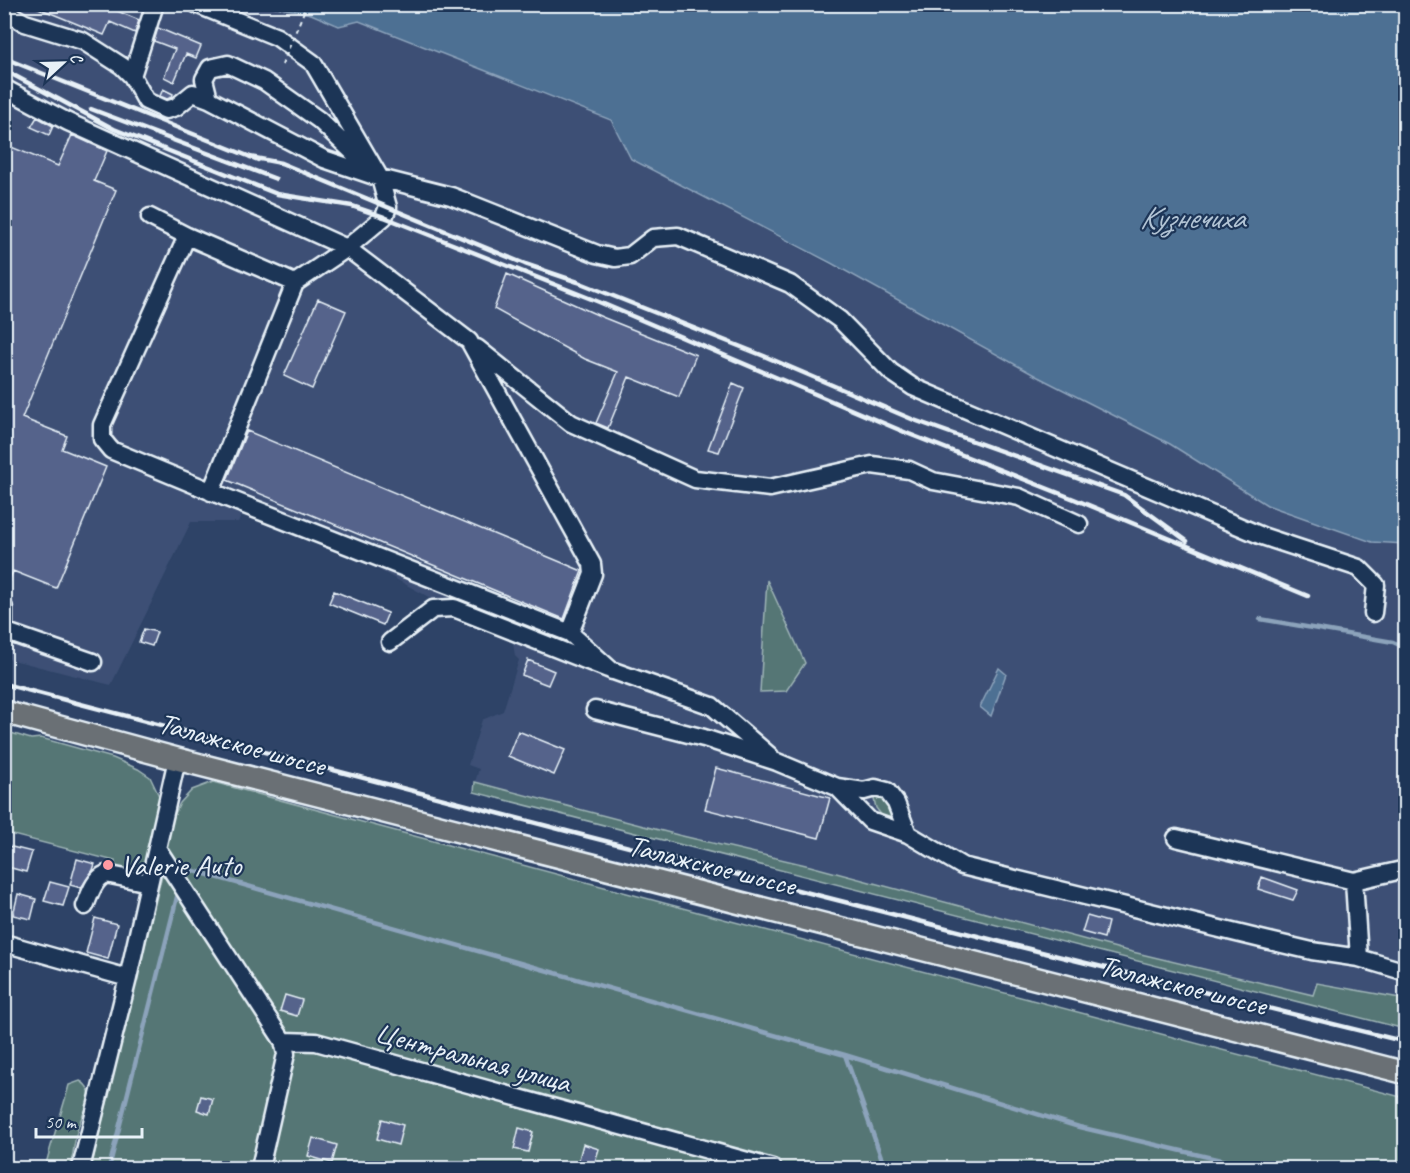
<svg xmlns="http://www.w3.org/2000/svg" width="1410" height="1173" font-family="Caveat,sans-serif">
<rect width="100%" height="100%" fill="#2e4367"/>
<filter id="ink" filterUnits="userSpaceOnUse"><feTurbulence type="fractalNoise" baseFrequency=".0167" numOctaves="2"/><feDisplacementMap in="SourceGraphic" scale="12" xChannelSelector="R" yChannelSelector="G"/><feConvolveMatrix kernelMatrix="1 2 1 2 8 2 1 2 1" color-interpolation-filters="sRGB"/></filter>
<g filter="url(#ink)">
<path fill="#3d5075" d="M266,4L311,14L339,26L359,21L611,120L631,159L1170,444L1267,505L1371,542L1405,544V999L1318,983L1313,995L1120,949L810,866L678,835L475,782L479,769L468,765L482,720L503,711L519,660L515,656L513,643L251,500L238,522H191L111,685L5,658L4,5Z"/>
<path fill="#557675" stroke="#9eb4b6" stroke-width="1.5" d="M767,580L805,663L786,691L760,692Z
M4,731L31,739L41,738L113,758L138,769L150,777L160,798L147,868L137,874L114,871L115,861L5,833Z
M213,782L731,921L1405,1098V1168H91L161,879L168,829L180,803L192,790Z
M475,782L678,835L810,866L1120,949L1313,995L1317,983L1405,999V1029L474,792Z
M879,796L886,798L899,823L886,821L876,808L874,799Z
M80,1081C84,1083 87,1086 89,1091C92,1104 83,1111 80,1122C74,1137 74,1153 70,1168H46V1164C53,1137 62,1112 69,1085Z"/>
<path fill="#4e6f93" stroke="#8ca3bb" stroke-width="1.5" d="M266,5H1405V544L1372,542L1267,505L1170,444L1038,377L831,263L631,159L611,120L359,21L339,26L311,14Z
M999,668L1006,674L991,716L980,707Z"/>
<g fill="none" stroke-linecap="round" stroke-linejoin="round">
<path stroke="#8ca3bb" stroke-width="4.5" d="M1260,619L1393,642L1406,648
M182,878L184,868L845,1055L1079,1127L1255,1168
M845,1055L885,1168
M109,1168L179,889"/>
</g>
<path fill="#55638b" stroke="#e8f1f8" stroke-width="1.5" d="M117,4L115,10L139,20L135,33L110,22L104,35L31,5Z
M158,28L201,46L196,58L186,54L174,82L164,77L175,49L154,41Z
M163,89L173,94L172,97L167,99L160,96Z
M37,117L53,126L49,135L31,127Z
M72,135L107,151L94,181L116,190L22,418L67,436L62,449L106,467L56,588L13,571L5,592L4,144L58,166Z
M507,274L602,317L696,355L679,397L629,377L608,428L596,423L618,372L585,359L494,309Z
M318,299L346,311L312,389L284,376Z
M733,383L744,388L719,452L708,449Z
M247,431L582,571L564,619L227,480Z
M334,591L388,613L383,625L329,603Z
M144,629L157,632L152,646L139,642Z
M528,660L554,671L548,685L522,675Z
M518,731L565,750L554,775L508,756Z
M716,768L830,798L819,838L705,809Z
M4,845L32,852L26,872L4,866Z
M77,859L95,864L93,870L81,888L70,885Z
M1262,877L1298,890L1293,900L1258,889Z
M50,882L69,887L63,906L44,901Z
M18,894L36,899L31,919L13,915Z
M1087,916L1108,922L1104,938L1082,932Z
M95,918L117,924L108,959L86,953Z
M285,995L302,1000L297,1016L280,1011Z
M201,1096L213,1099L209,1114L197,1110Z
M382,1119L403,1125L398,1145L377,1139Z
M519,1128L533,1132L528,1152L514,1149Z
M313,1138L337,1145L332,1163L308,1156Z
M583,1144L599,1149L593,1168L578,1163Z"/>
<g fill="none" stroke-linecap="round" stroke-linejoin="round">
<g stroke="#e8f1f8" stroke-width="21">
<path id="minor" d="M196,4L277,37L313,63L380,178L388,207L384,217L347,248L295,283L211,492
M4,11L25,23L83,41L122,66L132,76L146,101L166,110L176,107L193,93L209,99
M132,76L155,4
M4,88L68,122L347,248L469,341L592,564L593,574L570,633
M380,178L319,120L264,81L228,64L210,68L204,79L209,99L324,159L380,178L451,196L597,254L615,258L630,256L653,238L678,236L790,284L840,320L891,372L913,387L1262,536L1359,568L1376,585L1373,613
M150,217L187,236
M295,283L187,236L102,425V439L111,450L227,498L570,633L612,671
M477,348L571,423L695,479L770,488L872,465L909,470L933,481L1019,497L1079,524
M4,608V627
M4,631L93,662
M390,642L433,609L454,608L608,669L712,706L770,756
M595,710L704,738L777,762L837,787L870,821L908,834L962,866L1261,939L1312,951L1359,958L1406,972
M837,787L864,791L875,788L887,791L896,803L908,834
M1176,838L1354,881L1359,958
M157,848L283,1041
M1354,881L1406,869
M85,906C90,894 94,879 106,874L149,883
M4,943L128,978
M81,1168L128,978L177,759
M260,1168L286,1054L283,1041L316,1042L773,1168"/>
</g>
<g stroke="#e8f1f8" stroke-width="26">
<path id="major" d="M4,712L177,759L1406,1073"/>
</g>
<use href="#minor" stroke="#1d3557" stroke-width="16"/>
<use href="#major" stroke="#6a7074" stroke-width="21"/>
<path stroke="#e8f1f8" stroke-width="4.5" d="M4,58L258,160
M4,70L114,129L277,194L352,206L384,217L599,302L909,434L1074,499L1308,596
M91,109L276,179
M250,157L281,163L525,264L578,282L764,356L914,420L1124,495L1187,541
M4,684L578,834L1013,945L1406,1042"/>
<path stroke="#e8f1f8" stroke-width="2" stroke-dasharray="4.5 4.5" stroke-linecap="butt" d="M282,65L307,4"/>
</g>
</g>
<circle fill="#ff9aa2" stroke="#1d3557" stroke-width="2" cx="108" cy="865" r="6"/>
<g text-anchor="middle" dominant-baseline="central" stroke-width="4.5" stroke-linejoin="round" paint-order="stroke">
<g font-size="30" fill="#e8f1f8" stroke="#1d3557">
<text transform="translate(242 744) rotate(15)">Талажское шоссе</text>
<text transform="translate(712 865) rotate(14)">Талажское шоссе</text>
<text transform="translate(1183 985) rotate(14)">Талажское шоссе</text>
<text transform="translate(473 1057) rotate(15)">Центральная улица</text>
</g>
<g font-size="30" fill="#e8f1f8" stroke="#1d3557" text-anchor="start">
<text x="120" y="865">Valerie Auto</text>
</g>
<g font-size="32" font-style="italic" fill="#b2c4d5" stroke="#1d3557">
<text x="1192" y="217">Кузнечиха</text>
</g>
</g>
<rect width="1410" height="1173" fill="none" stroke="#1d3557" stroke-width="24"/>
<rect x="12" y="12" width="1386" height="1149" fill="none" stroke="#e8f1f8" stroke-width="2" filter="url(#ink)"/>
<g transform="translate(63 63) rotate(68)" stroke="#1d3557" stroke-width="4.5" paint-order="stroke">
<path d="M0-4.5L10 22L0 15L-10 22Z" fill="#e8f1f8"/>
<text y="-9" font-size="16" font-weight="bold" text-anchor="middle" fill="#e8f1f8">С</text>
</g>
<path d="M36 1128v9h106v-9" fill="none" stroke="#e8f1f8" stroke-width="3"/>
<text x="45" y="1128" font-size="18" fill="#e8f1f8" stroke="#1d3557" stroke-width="4.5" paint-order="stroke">50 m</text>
</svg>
